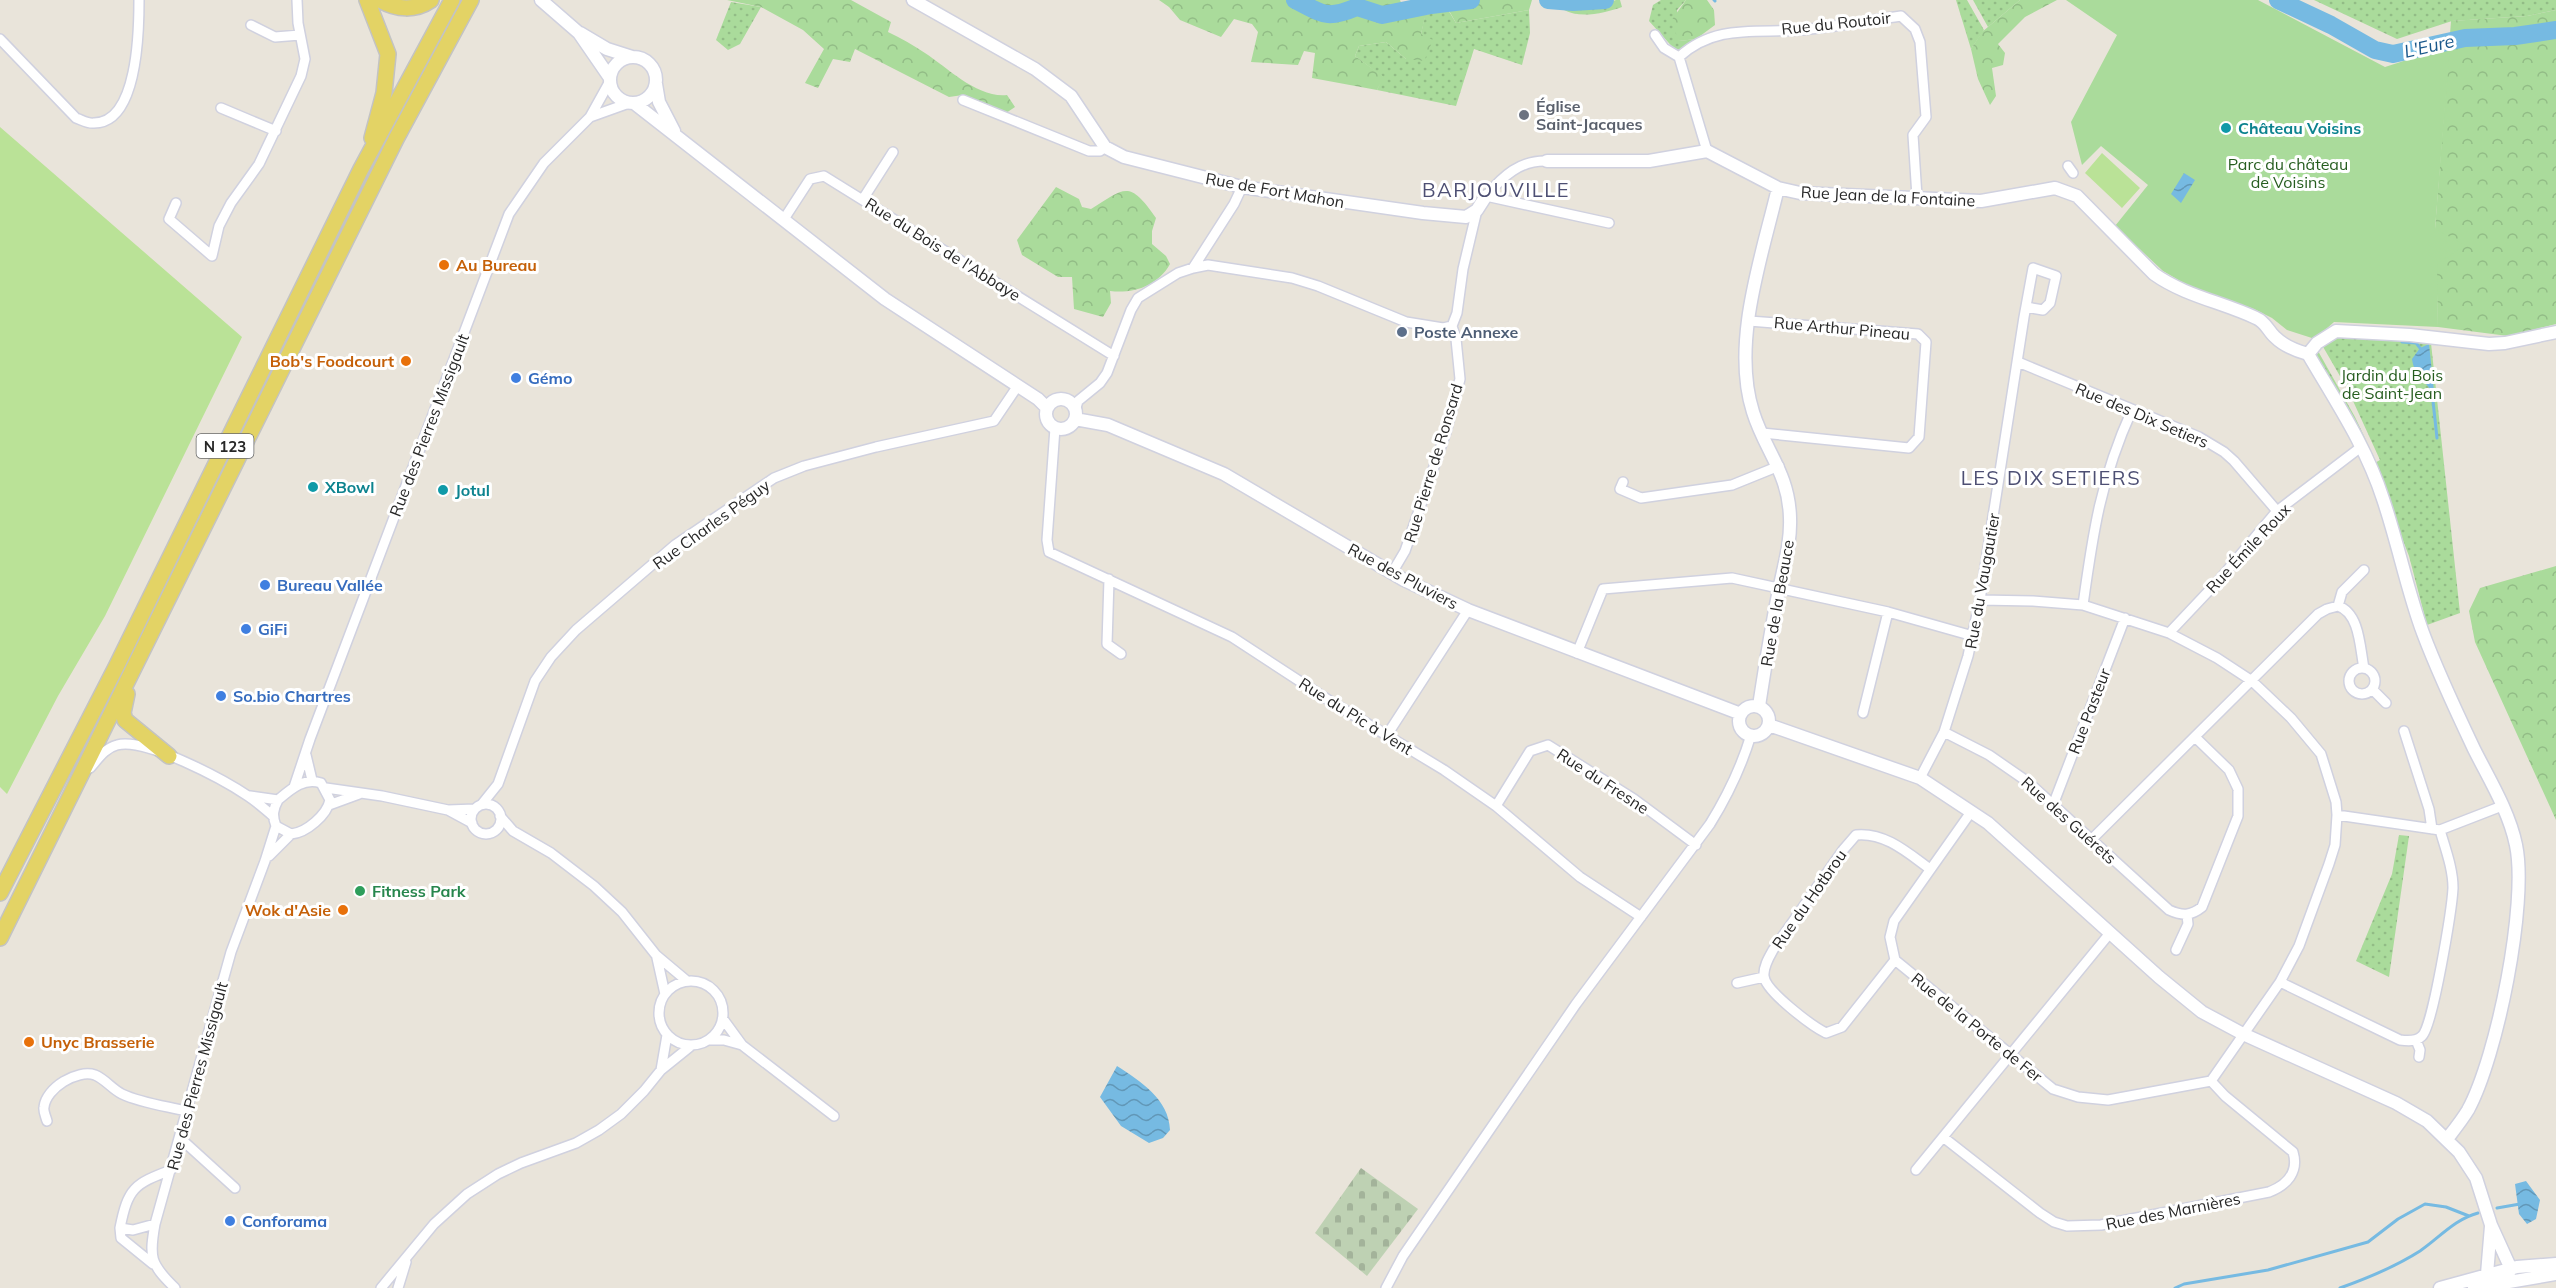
<svg xmlns="http://www.w3.org/2000/svg" width="2556" height="1288" font-family="Mulish,sans-serif">
<defs>
<pattern id="grass-dots" width="8" height="8" patternUnits="userSpaceOnUse" patternTransform="scale(1.5)"><rect width="8" height="8" fill="#aadb9b"/><path d="M2 2h.1M6 6h.1" fill="none" stroke="#92bc86" stroke-width="1.8" stroke-linecap="round"/></pattern>
<pattern id="forest-crowns" width="20" height="18" patternUnits="userSpaceOnUse" patternTransform="scale(1.5)"><rect width="20" height="18" fill="#aadb9b"/><path d="M2 6a3 3 0 1 1 6 0M12 15a3 3 0 1 1 6 0" fill="none" stroke="#92bc86"/></pattern>
<pattern id="cemetery-stones" width="16" height="16" patternUnits="userSpaceOnUse" patternTransform="scale(1.5)"><rect width="16" height="16" fill="#bed1b3"/><path d="M2 7V4a2 2 0 0 1 4 0v3zM10 15v-3a2 2 0 0 1 4 0v3z" fill="#a3b39a"/></pattern>
<pattern id="water-waves" width="16" height="10" patternUnits="userSpaceOnUse" patternTransform="scale(1.5)"><rect width="16" height="10" fill="#76bae2"/><path d="M0 5q4-4 8 0t8 0" fill="none" stroke="#6197b7"/></pattern>
</defs>
<rect width="100%" height="100%" fill="#e9e4da"/>
<path fill="url(#grass-dots)" d="M1616,0H1620L1622,7C1605,13 1580,19 1564,10L1562,6L1596,7Z
M1661,0H1686L1677,10L1679,41L1696,39L1677,52L1649,21L1653,5Z
M1956,0H1967L1984,30L1971,49Z
M1973,0H2020L1988,27Z
M2314,0H2556V10L2527,16L2452,21L2397,39Z
M731,2L761,7L740,44L728,50L716,40Z
M1447,8L1456,23L1529,10L1530,33L1522,65L1474,49L1456,106L1377,90L1383,77L1355,56L1359,46L1386,42L1406,59L1421,34L1425,15Z
M2338,335L2431,343L2460,613L2427,625L2409,556L2373,464L2380,460L2348,390L2322,345Z
M2318,351L2355,417L2374,457L2371,458L2316,357Z
M2399,835L2409,836L2389,977L2356,961L2392,874Z"/>
<path fill="url(#forest-crowns)" d="M727,0H851L891,22L888,32C901,38 913,45 925,53C948,68 977,98 1007,95L1015,107L1006,113L963,95L949,97L855,49L850,62L833,59L818,88L805,83L824,49L803,30L761,7Z
M1159,0H1400L1402,5L1420,1L1427,9L1421,34L1433,40L1424,61L1406,59L1386,42L1359,46L1355,56L1384,77L1377,90L1312,78L1315,53L1304,51L1298,65L1251,62L1258,32L1252,24L1234,19L1221,37L1180,20L1169,7Z
M1443,0H1532L1529,10L1456,23Z
M1686,0H1707L1714,10L1715,25L1696,39L1679,41L1671,21Z
M2020,0H2057L2025,17L1998,44L2005,53L2003,65L1992,68L1996,96L1990,105L1978,79L1971,49L1982,32Z
M2556,10V324L2508,336L2438,327L2435,229L2451,21L2527,16Z
M1056,187L1079,199L1082,207L1091,209C1125,188 1129,179 1156,218L1152,231V244L1166,256L1170,264C1158,286 1133,294 1110,291L1111,303L1103,317L1074,309L1072,277H1058L1022,255L1017,240Z
M2556,566V820L2475,642L2469,611L2480,588Z"/>
<path fill="url(#cemetery-stones)" d="M1361,1168L1418,1209L1367,1276L1315,1233Z"/>
<path fill="#aadb9b" d="M2066,0H2258L2385,67L2450,46L2435,229L2465,245L2437,264L2438,327L2334,322L2315,339L2287,330L2272,318L2254,309L2189,286L2163,271L2115,226L2148,185L2101,146L2082,165L2071,122L2117,35Z"/>
<path fill="#bae297" d="M0,127L242,337L105,616L58,696L7,794L0,787Z
M2102,153L2140,188L2122,208L2085,173Z"/>
<path fill="url(#water-waves)" d="M2184,173L2195,180L2181,203L2171,194Z
M2429,344L2434,391L2432,392C2424,379 2414,375 2412,359L2420,348Z
M1117,1066C1140,1081 1169,1099 1170,1130L1163,1138L1149,1143L1121,1126L1100,1097Z
M2526,1181L2540,1200L2536,1219L2527,1224L2519,1214L2515,1184Z"/>
<g fill="none" stroke-linecap="round" stroke-linejoin="round">
<path stroke="#76bae2" stroke-width="3" d="M1714,0L1715,1
M2402,342L2416,343L2420,348
M2432,392L2437,438
M2497,1208L2520,1204
M2175,1288L2184,1284L2268,1270L2368,1242L2398,1219L2425,1204L2446,1207L2469,1216
M2340,1288C2368,1278 2395,1267 2420,1251C2439,1238 2455,1219 2478,1213"/>
<path stroke="#76bae2" stroke-width="18" d="M1295,0C1323,14 1326,20 1357,7L1382,15L1431,5L1471,0
M1548,0L1573,2L1605,0
M2278,0L2331,25L2375,50L2393,54L2465,38L2515,36L2556,30"/>
<g stroke="#d0d1df" stroke-width="12">
<path id="minor" d="M251,25L275,37L300,35
M1655,35L1664,48L1679,57L1707,151
M0,39L76,118C82,120 88,124 94,123C138,123 139,30 139,0
M1679,57C1718,21 1763,35 1810,29C1841,26 1871,20 1901,16L1915,29L1920,42L1926,117L1913,135L1917,197
M963,100L1089,151H1100L1105,147
M221,108L276,131
M590,117L629,103
M1547,161C1520,160 1503,176 1486,196L1609,223
M2068,166L2073,173
M863,199L893,152
M176,203L169,219L212,256L219,226L231,203L259,164L301,76L305,59L298,23L297,0
M784,219L810,179L824,176L1114,356
M1193,268L1234,204L1242,187
M1749,321L1918,334L1926,342L1919,437L1909,448L1762,433
M2018,362L2199,437L2224,452L2234,461L2277,511
M1075,411L1078,401L1100,383L1107,373L1131,310L1138,298L1178,273L1193,268L1208,265L1292,278L1318,286L1406,322L1443,328L1452,326
M1055,428L1047,540L1049,552L1232,637L1330,701L1444,770L1496,806L1580,877L1641,917
M1623,482L1620,489L1641,498L1732,485L1779,466
M1392,573L1405,551L1446,432L1460,379L1456,339L1452,326L1457,313L1463,269L1477,210
M1109,579L1107,644L1121,654
M2083,605C2093,532 2101,478 2132,410
M2338,606L2342,592L2364,570
M2169,633L2220,579L2277,511L2361,447
M1577,653L1603,589L1732,578L1888,612L1973,636
M2349 681a13 13 0 1 1 26 0a13 13 0 1 1-26 0Z
M2372,689L2386,703
M1863,713L1888,612
M2404,731L2429,809L2432,829
M1944,732L1989,755L2028,782L2169,910C2182,916 2191,916 2202,907L2238,816V789L2229,770L2195,737
M1387,735L1468,610
M306,755L312,780
M90,768C98,759 105,748 117,745C145,737 224,780 248,796C257,802 265,809 273,816
M1920,778L1944,732L1968,656L1980,600L2024,317L2033,268L2056,276L2050,303L2043,310L2026,307
M294,787L310,739L509,214L544,163L590,117L610,81
M326,788L382,796L448,810L475,809
M250,796L278,800C291,789 304,777 321,783L330,800C327,815 306,833 291,834L276,826C272,816 273,809 278,800
M482,804L498,784L535,681L551,657L576,630L675,545L774,478L804,466L876,447L994,421L1017,387
M471 819a15 15 0 1 1 30 0a15 15 0 1 1-30 0Z
M329,805L359,794
M2053,805L2125,618
M1496,806L1530,751L1548,745L1634,799L1696,845
M448,810L472,823
M1971,812L1894,921L1890,937L1895,960L2053,1089L2078,1097L2108,1100L2211,1081L2280,982L2299,946L2329,864L2335,845L2337,815L2336,802L2321,754L2291,718L2252,681L2217,658L2169,633L2083,605L2033,601L1980,600
M2337,815L2440,830L2502,806
M500,816L513,831L551,853L594,886L622,912L656,955L687,981
M2091,840L2318,614L2327,609L2338,606C2360,613 2360,649 2364,668
M269,856L291,834
M2176,950L2188,924L2187,915
M657,958L665,994
M1895,960L1842,1027L1826,1033C1812,1026 1765,991 1764,976C1763,967 1769,957 1773,950L1843,850L1856,835C1885,832 1908,853 1930,869
M659 1013a32 32 0 1 1 64 0a32 32 0 1 1-64 0Z
M2280,982L2400,1040C2407,1041 2416,1042 2422,1036C2433,1026 2452,908 2453,888C2453,868 2445,848 2440,830
M1737,983L1764,977
M723,1019L742,1045L834,1116
M709,1040H724L742,1045
M2416,1040L2420,1050L2419,1057
M661,1070L667,1035
M47,1121C46,1117 43,1111 44,1107C46,1088 77,1069 95,1075C105,1079 112,1089 122,1094C141,1103 165,1106 186,1111
M1943,1137L2040,1213L2054,1222L2067,1226L2101,1225L2269,1192C2287,1185 2299,1172 2293,1152L2225,1096L2211,1081
M180,1138L235,1188
M1916,1170L2110,933
M155,1224L133,1230L120,1228C128,1188 134,1184 171,1170
M120,1228L121,1238L153,1264
M175,1288C150,1264 149,1257 155,1224L231,952L265,861L276,826
M381,1288L434,1224L467,1194L498,1174L521,1163L576,1143L599,1130L621,1114L644,1091L661,1070L692,1045
M398,1288L406,1262
M1386,1288L1403,1256L1576,1004L1710,824C1728,795 1741,768 1751,735"/>
</g>
<g stroke="#d0d1df" stroke-width="15">
<path id="tertiary" d="M541,0L579,33L610,78
M913,0L1035,69L1071,96L1105,147L1124,157L1242,187L1423,213L1466,217L1477,210L1486,196
M580,33L607,49L632,57
M610 80a23 23 0 1 1 46 0a23 23 0 1 1-46 0Z
M656,84L659,102L674,131
M634,103L885,299L1038,399L1047,408
M1547,161H1649L1707,151L1778,188L1800,193L1981,201L2055,188L2077,196L2154,274C2185,296 2222,302 2256,318C2266,322 2268,331 2275,337C2284,346 2297,351 2308,354
M2308,354C2336,402 2366,446 2383,499C2398,543 2407,590 2423,633C2438,673 2456,711 2474,749C2489,779 2509,811 2516,845C2528,903 2497,1057 2468,1110C2462,1120 2454,1130 2447,1139
M2308,354L2317,343L2336,331L2410,335L2489,344L2505,343L2556,332
M1046 414a15 15 0 1 1 30 0a15 15 0 1 1-30 0Z
M1075,419L1108,425L1224,474L1404,580L1468,610L1741,714
M1739 721a15 15 0 1 1 30 0a15 15 0 1 1-30 0Z
M1759,706C1765,667 1771,628 1779,590C1784,565 1791,543 1790,518C1789,473 1765,451 1753,412C1731,343 1762,256 1778,188
M1769,725L1920,778L1988,823L2159,977L2202,1012L2243,1034L2396,1103L2427,1121L2459,1152L2476,1178L2491,1225L2511,1269L2503,1282
M2491,1226L2487,1274L2491,1279
M2440,1288L2517,1267L2556,1264
M2474,1288L2556,1274"/>
</g>
<g stroke="#c3c3c3" stroke-width="18">
<path id="primary" d="M367,0L388,54L384,93L372,138
M380,0C397,10 415,11 431,0
M127,694L123,713L125,720L169,756
M0,893L116,667L361,169L452,0
M0,938L396,139L471,0"/>
</g>
<use href="#minor" stroke="#fff" stroke-width="9"/>
<use href="#tertiary" stroke="#fff" stroke-width="12"/>
<use href="#primary" stroke="#e3d365" stroke-width="15"/>
</g>
<circle fill="#6b7280" stroke="#fff" stroke-width="2" cx="1524" cy="115" r="6"/>
<g fill="#0f9aa8" stroke="#fff" stroke-width="2">
<circle cx="2226" cy="128" r="6"/>
<circle cx="313" cy="487" r="6"/>
<circle cx="443" cy="490" r="6"/>
</g>
<g fill="#e8710a" stroke="#fff" stroke-width="2">
<circle cx="444" cy="265" r="6"/>
<circle cx="406" cy="361" r="6"/>
<circle cx="343" cy="910" r="6"/>
<circle cx="29" cy="1042" r="6"/>
</g>
<circle fill="#5c6f8a" stroke="#fff" stroke-width="2" cx="1402" cy="332" r="6"/>
<g fill="#3f7fe0" stroke="#fff" stroke-width="2">
<circle cx="516" cy="378" r="6"/>
<circle cx="265" cy="585" r="6"/>
<circle cx="246" cy="629" r="6"/>
<circle cx="221" cy="696" r="6"/>
<circle cx="230" cy="1221" r="6"/>
</g>
<circle fill="#2e9e5b" stroke="#fff" stroke-width="2" cx="360" cy="891" r="6"/>
<g text-anchor="middle" dominant-baseline="central" stroke-width="6" stroke-linejoin="round" paint-order="stroke">
<rect fill="#fff" stroke="#686868" stroke-width="1.5" x="196.5" y="434" width="57" height="24" rx="4.5"/>
<g font-size="15" font-weight="bold" fill="#272727">
<text x="225" y="446">N 123</text>
</g>
<g font-size="16" fill="#272727" stroke="#fff">
<text transform="translate(1836 23) rotate(-6)">Rue du Routoir</text>
<text transform="translate(1275 190) rotate(10)">Rue de Fort Mahon</text>
<text transform="translate(1888 196) rotate(3)">Rue Jean de la Fontaine</text>
<text transform="translate(943 249) rotate(32)">Rue du Bois de l'Abbaye</text>
<text transform="translate(1842 328) rotate(5)">Rue Arthur Pineau</text>
<text transform="translate(2142 415) rotate(23)">Rue des Dix Setiers</text>
<text transform="translate(429 425) rotate(-69)">Rue des Pierres Missigault</text>
<text transform="translate(1433 463) rotate(-73)">Rue Pierre de Ronsard</text>
<text transform="translate(711 524) rotate(-36)">Rue Charles Péguy</text>
<text transform="translate(2248 548) rotate(-47)">Rue Émile Roux</text>
<text transform="translate(1403 576) rotate(28)">Rue des Pluviers</text>
<text transform="translate(1982 581) rotate(-80)">Rue du Vaugautier</text>
<text transform="translate(1777 603) rotate(-80)">Rue de la Beauce</text>
<text transform="translate(2089 711) rotate(-69)">Rue Pasteur</text>
<text transform="translate(1356 716) rotate(32)">Rue du Pic à Vent</text>
<text transform="translate(1603 781) rotate(33)">Rue du Fresne</text>
<text transform="translate(2069 820) rotate(42)">Rue des Guérets</text>
<text transform="translate(1809 899) rotate(-55)">Rue du Hotbrou</text>
<text transform="translate(1977 1027) rotate(39)">Rue de la Porte de Fer</text>
<text transform="translate(197 1076) rotate(-75)">Rue des Pierres Missigault</text>
<text transform="translate(2173 1211) rotate(-11)">Rue des Marnières</text>
</g>
<g font-size="16" font-weight="bold" fill="#5b616d" stroke="#fff" text-anchor="start">
<text x="1536" y="106">Église<tspan x="1536" dy="18">Saint-Jacques</tspan></text>
</g>
<g font-size="16" font-weight="bold" fill="#0d838f" stroke="#fff" text-anchor="start">
<text x="2238" y="128">Château Voisins</text>
<text x="325" y="487">XBowl</text>
<text x="455" y="490">Jotul</text>
</g>
<g font-size="16" fill="#265d1f" stroke="#fff">
<text x="2288" y="164">Parc du château<tspan x="2288" dy="18">de Voisins</tspan></text>
<text x="2392" y="375">Jardin du Bois<tspan x="2392" dy="18">de Saint-Jean</tspan></text>
</g>
<g font-size="16" font-weight="bold" fill="#c56008" stroke="#fff" text-anchor="start">
<text x="456" y="265">Au Bureau</text>
<text x="394" y="361" text-anchor="end">Bob's Foodcourt</text>
<text x="331" y="910" text-anchor="end">Wok d'Asie</text>
<text x="41" y="1042">Unyc Brasserie</text>
</g>
<g font-size="16" font-weight="bold" fill="#4e5e75" stroke="#fff" text-anchor="start">
<text x="1414" y="332">Poste Annexe</text>
</g>
<g font-size="16" font-weight="bold" fill="#366cbe" stroke="#fff" text-anchor="start">
<text x="528" y="378">Gémo</text>
<text x="277" y="585">Bureau Vallée</text>
<text x="258" y="629">GiFi</text>
<text x="233" y="696">So.bio Chartres</text>
<text x="242" y="1221">Conforama</text>
</g>
<g font-size="16" font-weight="bold" fill="#27864d" stroke="#fff" text-anchor="start">
<text x="372" y="891">Fitness Park</text>
</g>
<g font-size="18" font-style="italic" fill="#19578a" stroke="#fff">
<text transform="translate(2429 46) rotate(-13)">L'Eure</text>
</g>
<g font-size="20" letter-spacing="1.5" fill="#4d4f73" stroke="#fff">
<text x="1496" y="189">BARJOUVILLE</text>
<text x="2051" y="477">LES DIX SETIERS</text>
</g>
</g>
</svg>
